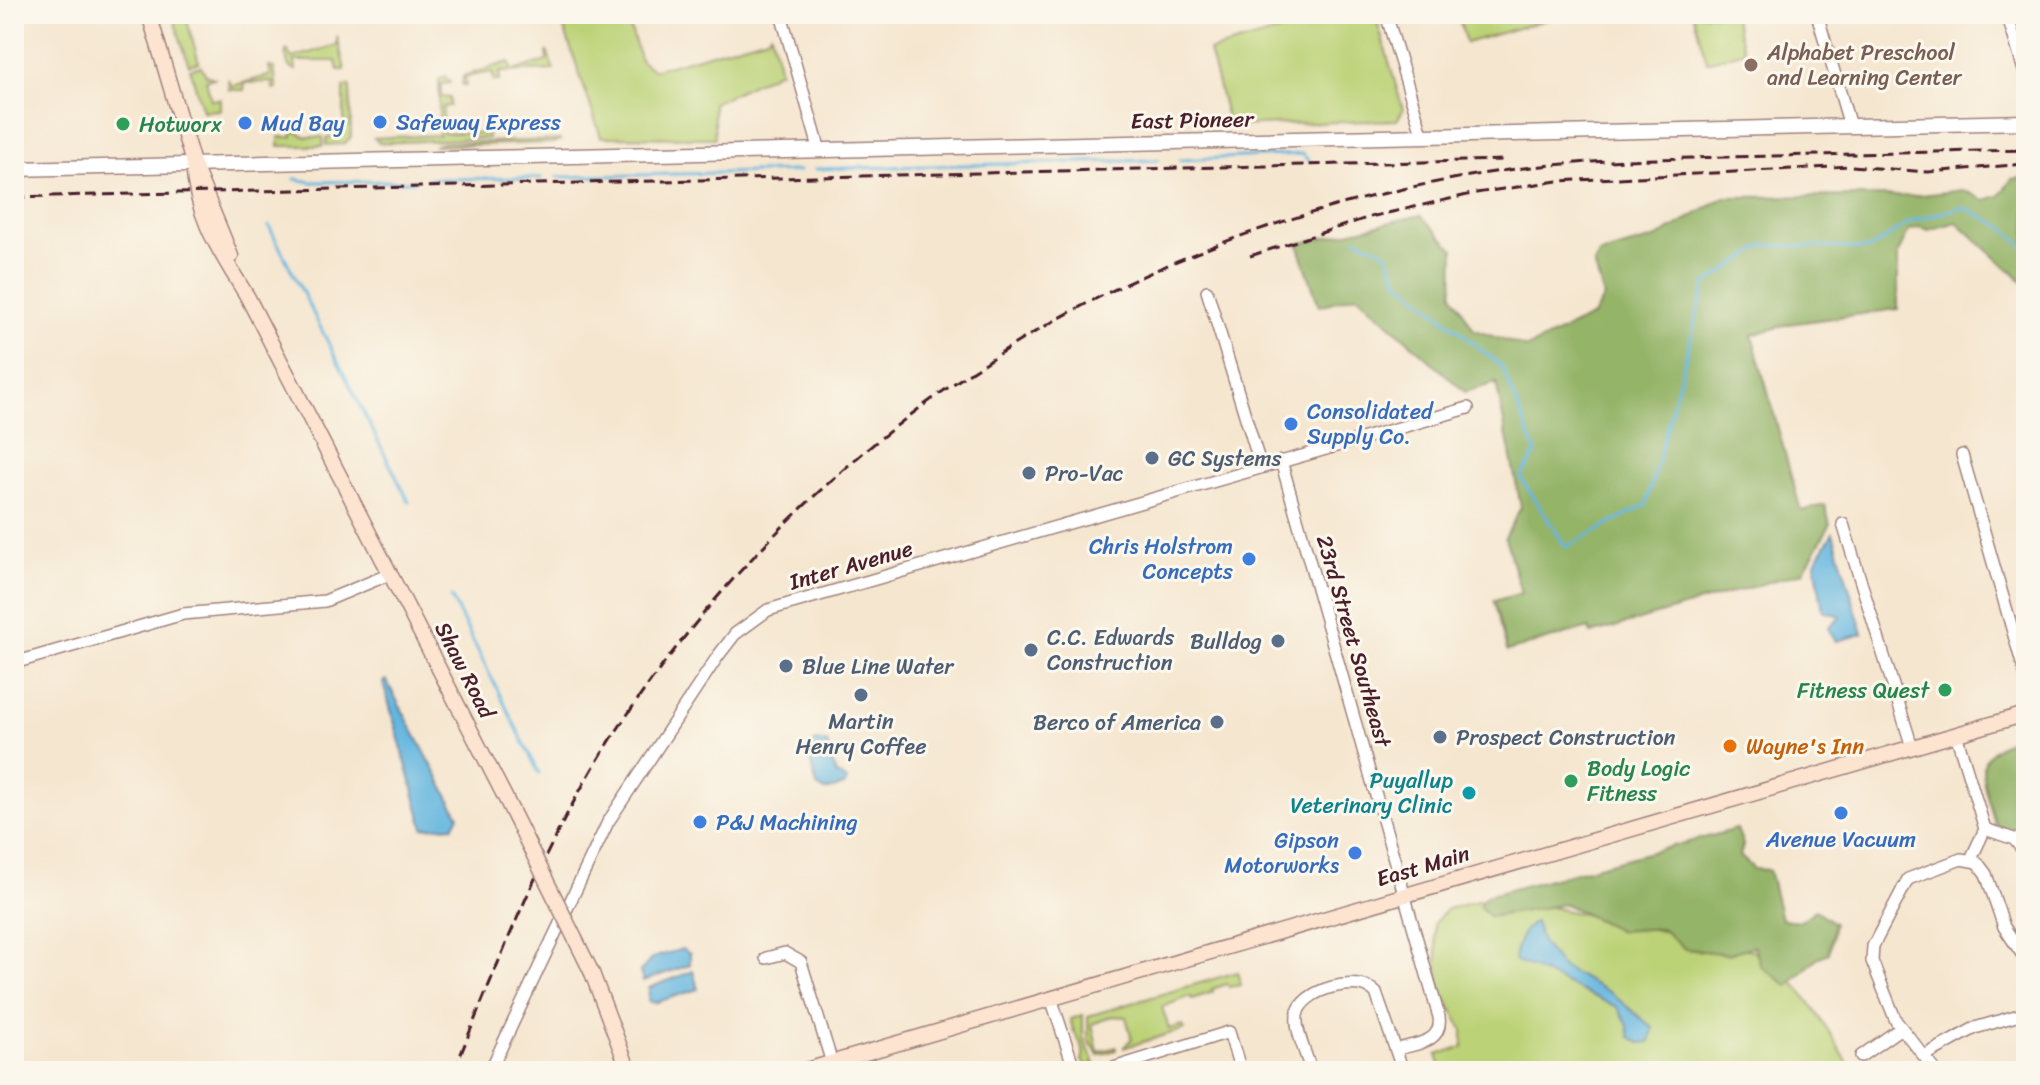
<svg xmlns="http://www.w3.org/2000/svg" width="2040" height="1085" font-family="Sriracha,sans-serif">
<rect width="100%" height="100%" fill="#fbf7ec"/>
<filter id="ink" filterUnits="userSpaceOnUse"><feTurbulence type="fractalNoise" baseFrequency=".0125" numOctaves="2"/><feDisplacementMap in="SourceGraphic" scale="16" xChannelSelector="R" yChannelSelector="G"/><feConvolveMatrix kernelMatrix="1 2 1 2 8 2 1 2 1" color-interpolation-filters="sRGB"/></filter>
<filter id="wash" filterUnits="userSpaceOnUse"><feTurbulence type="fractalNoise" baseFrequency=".006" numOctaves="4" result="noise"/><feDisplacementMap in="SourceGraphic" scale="32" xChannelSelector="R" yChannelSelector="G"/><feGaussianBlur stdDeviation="1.8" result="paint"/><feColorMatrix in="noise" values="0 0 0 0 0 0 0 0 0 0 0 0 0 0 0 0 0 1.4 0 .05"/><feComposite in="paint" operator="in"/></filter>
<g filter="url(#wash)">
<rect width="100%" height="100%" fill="#f5e6cf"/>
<path fill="#bbd276" stroke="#827850" stroke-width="2" d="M172,14H185L199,62L189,65Z
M564,14H626L641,61L653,70L767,37L771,33L780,71L713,103L715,138L601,137L563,25Z
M1342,14H1375L1403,110L1397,120L1229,126L1209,51Z
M1458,14H1567L1466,43Z
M1693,14H1733L1744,51L1707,62Z
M337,36L345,70H338L336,61H295L296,70L289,67L285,54L287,50L292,58L337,45Z
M547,51L554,70L500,72L499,81H494L492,72L465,77L466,86H462L463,76L509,62L512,71L547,61Z
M201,66L206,75L214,78L206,80L211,100L220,99V110L203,111L190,69Z
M269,67L274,68L277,89H273L272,82L245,83L244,90H229L228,79L232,86L271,75Z
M445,76L450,83L441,84V97L450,98V106L443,107V133H488V138L380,143L374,138L439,135V80Z
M350,86L351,137L344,144L326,145L327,137L341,136L344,132V87Z
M293,130L306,137H323V146H279V137H293Z
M561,140L553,143L433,146L444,143Z
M1490,898L1517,900L1750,950C1800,973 1825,1027 1853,1071H1442L1437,1055L1463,1047V1030L1440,988L1434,923L1447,909Z
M1237,972L1241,985L1229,987L1227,984L1212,989L1213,992L1192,999L1190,996L1162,1007L1169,1029L1182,1025L1185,1029L1123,1048L1132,1039L1126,1017L1113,1016L1092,1024L1098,1052L1116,1047V1050L1098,1055L1088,1039V1016Z
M1083,1015V1037L1095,1064L1087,1066L1082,1061C1088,1042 1071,1038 1071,1019Z"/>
<path fill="#94b467" stroke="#6f6a49" stroke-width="2" d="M2026,177V285L1957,222L1928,230L1920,227L1909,230L1898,253V309L1789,324L1752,335L1801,511L1825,505L1830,525L1803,572L1591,634L1589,628L1507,651L1494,601L1521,593L1505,537L1521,507L1496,383L1465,392L1357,295L1319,306L1298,244L1420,215L1454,249L1453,294L1474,330L1527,348L1593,316L1604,297L1594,264L1600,254L1657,238L1725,197L1914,196L1963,190L1984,200L1999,196L2012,179Z
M2026,735V830L2012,834L1996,827C1983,779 1965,751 2026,735Z
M1737,829L1743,845L1740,856L1754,869L1769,870L1781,919L1801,921L1815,910L1834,923L1829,953L1817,958L1788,986L1761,966L1754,946L1728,954L1685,949L1661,928L1620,931L1565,904L1490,917L1479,906L1486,896Z"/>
<path fill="#63b6df" stroke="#566a85" stroke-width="2" d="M1833,533L1863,634L1836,641L1828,628L1841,616L1823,611L1815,562Z
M386,680L459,816L453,826L424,828L383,682Z
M816,741L827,743L836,774L847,780L844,786L825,791L817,786L807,749Z
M1535,922L1543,944L1562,967L1611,993L1653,1028L1650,1042L1640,1043L1630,1037L1627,1023L1617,1007L1514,960C1516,946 1521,929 1535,922Z
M682,949L690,954V965L643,981L640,972L652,958Z
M693,971L698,989L654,1003L648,1001L649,988Z"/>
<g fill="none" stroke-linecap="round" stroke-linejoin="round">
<path stroke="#63b6df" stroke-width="3" d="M1180,160L1302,154L1309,161
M815,169L1158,160
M557,177L799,171
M295,179L312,182L414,181
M428,179L541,178
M269,226L409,502
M1356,238L1387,253L1398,280L1502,367L1536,452L1521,478L1566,547L1646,505L1705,285L1764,245L1870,249L1911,221L1963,207L2003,227L2026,248
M451,597L539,773"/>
</g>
</g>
<g filter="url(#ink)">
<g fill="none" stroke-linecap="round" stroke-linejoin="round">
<g stroke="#a0827d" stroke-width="14">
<path id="minor" d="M781,14L820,151
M1386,14L1423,137
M1817,14L1850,126
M2007,14L2026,77
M1207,291L1261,467
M1962,455L2026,677
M1281,461L1439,1017C1443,1043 1415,1044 1397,1049
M1843,524L1912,747
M14,663L183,614L325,601L390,574
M1956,734L1985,829L1971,859
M1985,829L2014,839L2026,854
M766,958L785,953L801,962L832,1063
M1052,1001L1075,1071
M1926,1055L1975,1028L2026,1013
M1861,1056L1901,1028
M490,1071L608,822L718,656L735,634L768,610L1468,408
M1104,1071L1229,1032L1241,1071
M1311,1071C1307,1055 1295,1032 1297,1016C1300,989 1359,974 1376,993L1403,1071
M1936,1071L1896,1021L1872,961L1873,946L1908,879L1961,859L1977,862L1986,874L2004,927L2026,960"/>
</g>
<g stroke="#a0827d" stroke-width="17">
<path id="tertiary" d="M14,169L2026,122"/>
</g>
<g stroke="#a0827d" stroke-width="17">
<path id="secondary" d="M149,14L193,163L231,256
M193,163C196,218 219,250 247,296L506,799
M592,973L629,1071
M803,1071L2026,714"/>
</g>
<use href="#minor" stroke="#fff" stroke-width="11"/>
<use href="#tertiary" stroke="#fff" stroke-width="14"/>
<use href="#secondary" stroke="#fde4d1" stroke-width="14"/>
<path stroke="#4a1f2b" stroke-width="3" stroke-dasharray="12 6" stroke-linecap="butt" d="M14,197L1505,160
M1250,256L1370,217L1476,193L1558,181L1851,166L1928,172L2026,164
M454,1071C499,960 542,848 606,747C813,424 1130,224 1508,170C1581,160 1654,159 1727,157C1827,155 1926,152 2026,150"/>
<g stroke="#a0827d" stroke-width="17" stroke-linecap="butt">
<path id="secondary-bridge" d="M506,799L592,973"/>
</g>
<use href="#secondary-bridge" stroke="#fde4d1" stroke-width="14"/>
</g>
</g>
<circle fill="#8d6e63" stroke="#fbf7ec" stroke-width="3" cx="1751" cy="65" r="8"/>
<g fill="#3f7fe0" stroke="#fbf7ec" stroke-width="3">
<circle cx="380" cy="122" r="8"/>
<circle cx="245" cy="123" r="8"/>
<circle cx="1291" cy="424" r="8"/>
<circle cx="1249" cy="559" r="8"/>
<circle cx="1841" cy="813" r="8"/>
<circle cx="700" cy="822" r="8"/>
<circle cx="1355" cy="853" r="8"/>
</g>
<g fill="#2e9e5b" stroke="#fbf7ec" stroke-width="3">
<circle cx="123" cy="124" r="8"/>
<circle cx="1945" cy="690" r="8"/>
<circle cx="1571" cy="781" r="8"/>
</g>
<g fill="#5c6f8a" stroke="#fbf7ec" stroke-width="3">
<circle cx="1152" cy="458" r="8"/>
<circle cx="1029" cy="473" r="8"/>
<circle cx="1278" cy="641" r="8"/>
<circle cx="1031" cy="650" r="8"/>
<circle cx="786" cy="666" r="8"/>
<circle cx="861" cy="695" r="8"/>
<circle cx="1217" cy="722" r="8"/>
<circle cx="1440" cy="737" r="8"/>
</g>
<circle fill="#e8710a" stroke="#fbf7ec" stroke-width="3" cx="1730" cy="746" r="8"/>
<circle fill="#0f9aa8" stroke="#fbf7ec" stroke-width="3" cx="1469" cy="793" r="8"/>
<g text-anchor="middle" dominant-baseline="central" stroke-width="6" stroke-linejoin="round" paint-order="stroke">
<g font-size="22" fill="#785e54" stroke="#fbf7ec" text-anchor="start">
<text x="1767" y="52">Alphabet Preschool<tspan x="1767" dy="25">and Learning Center</tspan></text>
</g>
<g font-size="22" fill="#4a1f2b" stroke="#fbf7ec">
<text transform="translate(1192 120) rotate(-1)">East Pioneer</text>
<text transform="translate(851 565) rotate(-16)">Inter Avenue</text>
<text transform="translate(1354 641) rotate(74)">23rd Street Southeast</text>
<text transform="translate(465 670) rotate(63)">Shaw Road</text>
<text transform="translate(1423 866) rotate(-16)">East Main</text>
</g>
<g font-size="22" fill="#366cbe" stroke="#fbf7ec" text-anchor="start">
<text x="396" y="122">Safeway Express</text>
<text x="261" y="123">Mud Bay</text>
<text x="1307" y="411">Consolidated<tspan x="1307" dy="25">Supply Co.</tspan></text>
<text x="1233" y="546" text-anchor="end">Chris Holstrom<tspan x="1233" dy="25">Concepts</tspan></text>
<text x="716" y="822">P&amp;J Machining</text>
<text x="1841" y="839" text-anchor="middle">Avenue Vacuum</text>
<text x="1339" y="840" text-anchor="end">Gipson<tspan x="1339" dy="25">Motorworks</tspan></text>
</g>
<g font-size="22" fill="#27864d" stroke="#fbf7ec" text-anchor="start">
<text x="139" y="124">Hotworx</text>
<text x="1929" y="690" text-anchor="end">Fitness Quest</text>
<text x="1587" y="768">Body Logic<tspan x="1587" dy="25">Fitness</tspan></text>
</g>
<g font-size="22" fill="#4e5e75" stroke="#fbf7ec" text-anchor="start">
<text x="1168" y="458">GC Systems</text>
<text x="1045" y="473">Pro-Vac</text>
<text x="1047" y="637">C.C. Edwards<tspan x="1047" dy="25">Construction</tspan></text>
<text x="1262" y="641" text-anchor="end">Bulldog</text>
<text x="802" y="666">Blue Line Water</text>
<text x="861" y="721" text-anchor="middle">Martin<tspan x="861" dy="25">Henry Coffee</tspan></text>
<text x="1201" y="722" text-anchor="end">Berco of America</text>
<text x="1456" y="737">Prospect Construction</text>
</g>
<g font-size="22" fill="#c56008" stroke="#fbf7ec" text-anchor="start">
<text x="1746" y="746">Wayne's Inn</text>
</g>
<g font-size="22" fill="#0d838f" stroke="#fbf7ec" text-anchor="end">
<text x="1453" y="780">Puyallup<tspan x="1453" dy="25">Veterinary Clinic</tspan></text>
</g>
</g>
<rect width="2040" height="1085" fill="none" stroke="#fbf7ec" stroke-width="48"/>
</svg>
